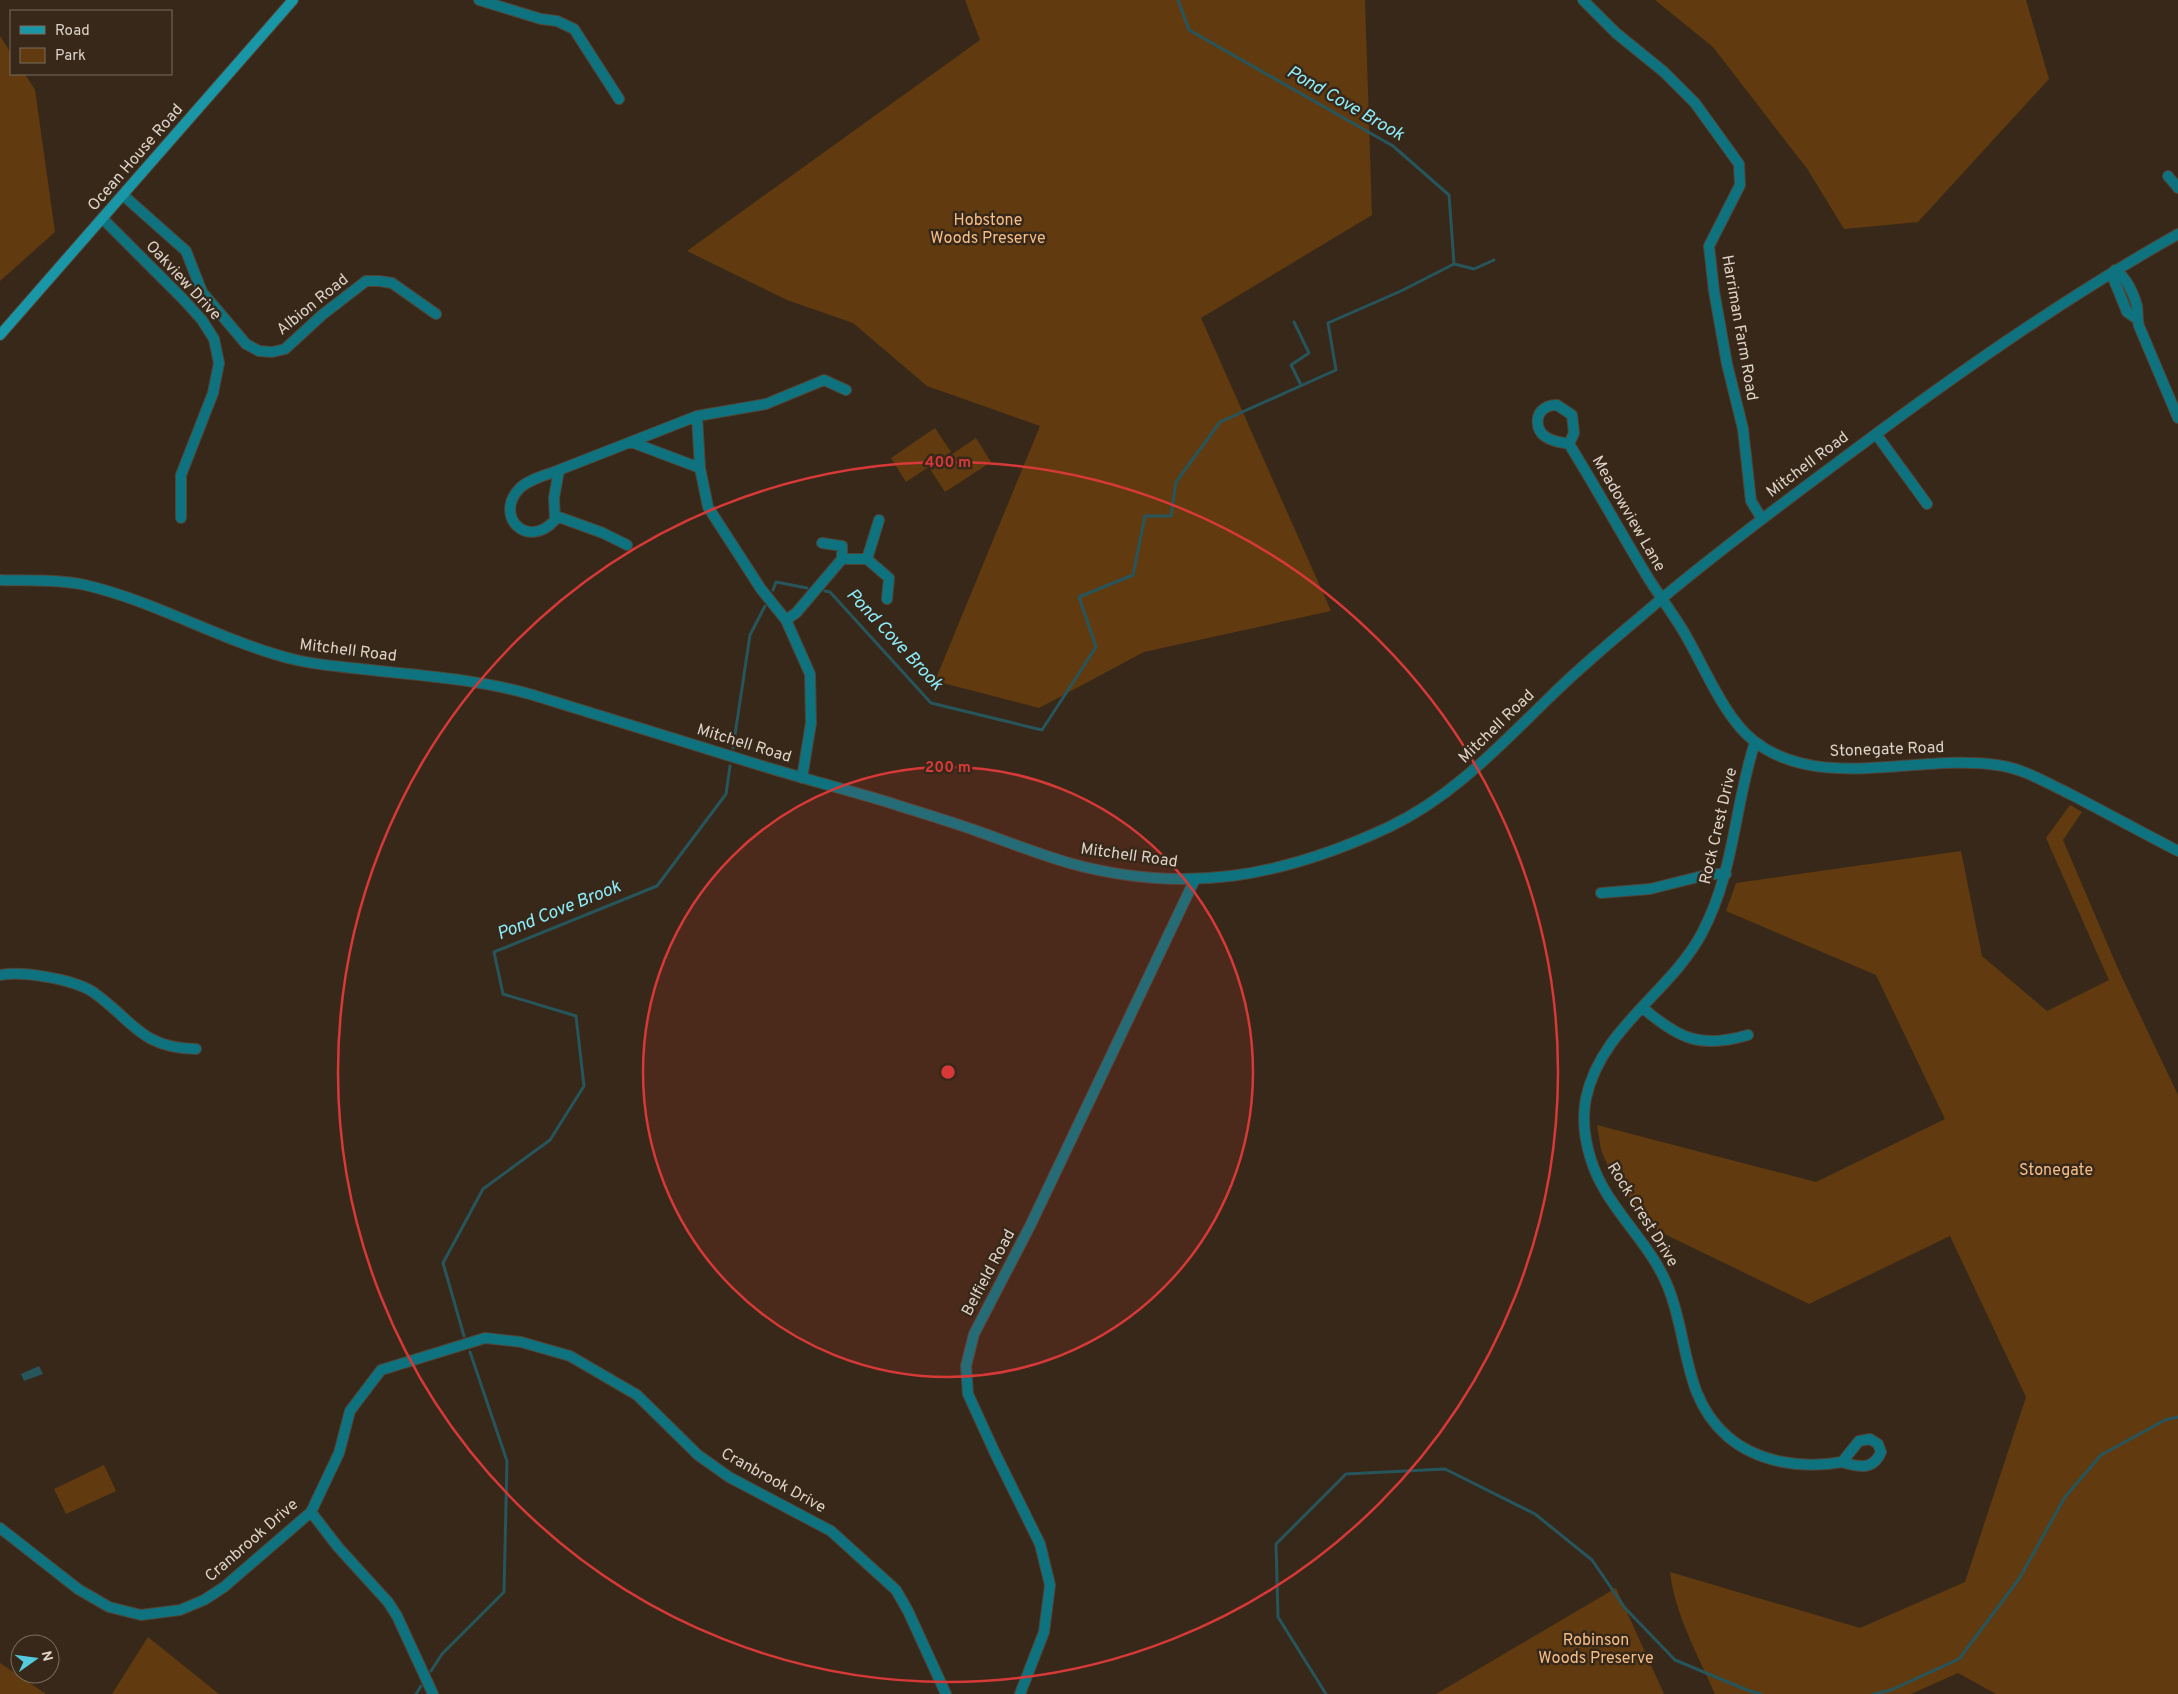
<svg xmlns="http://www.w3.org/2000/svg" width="2178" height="1694" font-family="Overpass,sans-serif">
<rect width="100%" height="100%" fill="#382819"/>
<path fill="#613b0f" d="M965,0H1365L1372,215L1201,318L1331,611L1144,652L1039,708L935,681L1040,426L927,386L853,323L787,300L687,251L980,40Z
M1655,0H2026L2049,79L1918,222L1844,229L1808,170L1713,47Z
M0,36L11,53V74H25L35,90L55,232L0,281Z
M935,428L951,452L906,482L891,458Z
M976,438L991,462L945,492L930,469Z
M2070,805L2082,812L2063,840L2119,971L2178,1095V1694H1996L1958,1673L1911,1694H1715C1698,1655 1675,1615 1670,1572L1860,1628L1965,1582L2026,1397L1950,1236L1809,1304L1652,1228L1611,1173L1601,1150L1597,1125L1816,1182L1945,1119L1876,975L1726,911L1736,883L1961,851L1982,956L2047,1011L2109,980L2046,838Z
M104,1465L116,1491L66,1514L54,1489Z
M1616,1588L1664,1694H1436Z
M148,1637L219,1694H112Z
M0,1663L46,1694H0Z"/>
<path fill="#27555c" d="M39,1366L43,1374L24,1381L21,1374Z"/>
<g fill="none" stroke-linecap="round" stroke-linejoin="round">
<path stroke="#27555c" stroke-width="3" d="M1454,264L1474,269L1494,260
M1294,322L1309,353L1291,365L1301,385
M773,590L776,582L807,588
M825,591L830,592L931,703L1042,730L1096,647L1079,597L1133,575L1145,516H1171L1176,482L1220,422L1336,370L1328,323L1401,291L1454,264L1449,195L1393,146L1189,30L1178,0
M733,748L750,635L765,606
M464,1336L443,1263L483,1189L550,1140L584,1086L576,1016L503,994L494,952L657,886L726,794L730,766
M431,1671L442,1654L504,1592L507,1461L470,1352
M416,1694L421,1686
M1326,1694L1278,1617L1276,1544L1346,1474L1445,1469L1535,1514L1592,1560L1625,1608L1675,1660L1747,1690L1761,1694
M1874,1694L1891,1690L1959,1659L2019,1579L2065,1497L2101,1455L2165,1420L2178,1417"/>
<g stroke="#524335" stroke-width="12">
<path id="minor" d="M479,0L541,19L557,21L574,29L619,99
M1583,0L1616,33L1664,72L1695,103L1739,164L1740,185L1709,246L1714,291L1727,364L1743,429L1751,501L1762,519
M2168,176L2178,188
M123,195L186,251L202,292L246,344L259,351L272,352L285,349L322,315L366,281H379L392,283L436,314
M103,219L183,299L202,320L214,339L219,363L213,393L181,475V518
M2137,319L2127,312L2114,280L2115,270C2127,278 2133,292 2137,306C2138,313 2137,319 2139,326L2178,418
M1557,405L1572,415L1574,433L1569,444C1561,442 1553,442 1546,437C1536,431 1534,415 1545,408C1548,406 1554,405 1557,405Z
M697,416L700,468L708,507L761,589L786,620L810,674L811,723L802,778
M1876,434L1927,504
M631,442L700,468
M1569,444C1596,487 1620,532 1647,576C1658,594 1671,611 1682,629C1703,663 1723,717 1754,741C1820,793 1919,753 1997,765C2022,768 2045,782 2068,793C2105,812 2141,832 2178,851
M559,470C547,475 529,479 520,488C493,515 527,551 555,520L554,498L559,470L697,416L766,404L824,380L846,390
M556,516L603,533L627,545
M822,543L842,546V559
M867,559L879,520
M786,620L796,613L842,559H867L889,578L887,599
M1755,742C1734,807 1735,870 1702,933C1670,993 1601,1028 1586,1098C1582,1118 1585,1141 1591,1160C1606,1208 1650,1241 1668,1287C1689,1338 1682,1397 1727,1436C1758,1463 1803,1469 1842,1462
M1601,893L1650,889L1710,874H1726
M0,975C23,971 73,979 93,992C133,1020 140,1048 196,1049
M1643,1008C1679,1039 1701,1049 1748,1035
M1870,1439L1878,1444L1881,1452C1873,1471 1858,1467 1842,1462L1859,1441Z
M311,1512L338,1547L388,1602L397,1616L433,1694
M0,1528L78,1589L109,1607L141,1615L180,1610L204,1600L224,1587L311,1512L339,1453L350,1411L381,1370L485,1338L521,1342L570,1356L637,1395L698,1455L729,1477L831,1531L896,1590L908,1611L946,1694
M1020,1694L1044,1632L1050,1585L1040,1544L995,1453L968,1394L966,1366L974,1334L1031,1224L1195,879"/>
</g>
<g stroke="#524335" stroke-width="12">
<path id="tertiary" d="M0,580C28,581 57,579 85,585C155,601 221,641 292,659C312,664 332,666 352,668C413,675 474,678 533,695C603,716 673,739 743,760C790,775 837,787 884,801C915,811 946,820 977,831C1008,842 1038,854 1069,863C1185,895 1282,877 1389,827C1453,797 1500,745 1550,697C1584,663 1623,632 1660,600C1722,548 1788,499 1853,451C1959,372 2063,299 2178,234"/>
</g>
<g stroke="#524335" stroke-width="12">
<path id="secondary" d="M0,335L293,0"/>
</g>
<use href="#minor" stroke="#0e737f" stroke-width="10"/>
<use href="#tertiary" stroke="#0e737f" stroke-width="10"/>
<use href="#secondary" stroke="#1997a7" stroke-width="10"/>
</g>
<circle cx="948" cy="1072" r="305" fill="#d73938" fill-opacity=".12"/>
<g fill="none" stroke="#d73938" stroke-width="2.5">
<circle cx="948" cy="1072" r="305"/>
<circle cx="948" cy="1072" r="610"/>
</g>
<g text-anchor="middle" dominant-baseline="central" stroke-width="5" stroke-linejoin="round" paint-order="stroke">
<g font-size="16" fill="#ddd3c9" stroke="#382819">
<text transform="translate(136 158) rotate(-49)">Ocean House Road</text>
<text transform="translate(183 281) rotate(47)">Oakview Drive</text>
<text transform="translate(313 305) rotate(-39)">Albion Road</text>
<text transform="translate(1739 328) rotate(80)">Harriman Farm Road</text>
<text transform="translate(1808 465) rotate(-37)">Mitchell Road</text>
<text transform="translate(1628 514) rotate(60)">Meadowview Lane</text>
<text transform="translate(348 651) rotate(7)">Mitchell Road</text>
<text transform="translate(1497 727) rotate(-44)">Mitchell Road</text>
<text transform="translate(744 744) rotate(17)">Mitchell Road</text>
<text transform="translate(1887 750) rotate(-2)">Stonegate Road</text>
<text transform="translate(1719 826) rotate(-77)">Rock Crest Drive</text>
<text transform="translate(1129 856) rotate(8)">Mitchell Road</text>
<text transform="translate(1642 1215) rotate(58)">Rock Crest Drive</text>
<text transform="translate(989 1273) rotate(-62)">Belfield Road</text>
<text transform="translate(773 1481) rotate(29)">Cranbrook Drive</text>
<text transform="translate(252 1541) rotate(-41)">Cranbrook Drive</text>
</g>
<g font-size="16" fill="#f5bd87" stroke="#382819">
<text x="988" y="221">Hobstone<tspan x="988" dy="18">Woods Preserve</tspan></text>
<text x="2056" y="1171">Stonegate</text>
<text x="1596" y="1641">Robinson<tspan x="1596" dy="18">Woods Preserve</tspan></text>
</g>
<g font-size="18" font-style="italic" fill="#8ceffe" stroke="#382819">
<text transform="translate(1345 104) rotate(30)">Pond Cove Brook</text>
<text transform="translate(894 640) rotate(47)">Pond Cove Brook</text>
<text transform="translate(559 911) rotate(-22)">Pond Cove Brook</text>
</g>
</g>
<circle cx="948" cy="1072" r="8" fill="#d73938" stroke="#382819" stroke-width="2.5"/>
<g font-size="15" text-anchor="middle" font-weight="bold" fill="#d73938" stroke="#382819" stroke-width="5" stroke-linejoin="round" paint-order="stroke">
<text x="948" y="467">400 m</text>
<text x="948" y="772">200 m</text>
</g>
<rect x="10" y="10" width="162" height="65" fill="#382819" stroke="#7a6c5f"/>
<rect x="20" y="26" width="25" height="8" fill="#1997a7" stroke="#7a6c5f"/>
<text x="55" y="35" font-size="15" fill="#ddd3c9">Road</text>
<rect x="20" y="48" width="25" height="15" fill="#613b0f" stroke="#7a6c5f"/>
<text x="55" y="60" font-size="15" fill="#ddd3c9">Park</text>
<g transform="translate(35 1659) rotate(76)"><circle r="24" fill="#382819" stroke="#7a6c5f"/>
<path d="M0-4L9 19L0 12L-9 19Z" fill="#53cbdc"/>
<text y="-8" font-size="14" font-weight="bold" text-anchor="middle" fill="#ddd3c9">N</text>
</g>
</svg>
